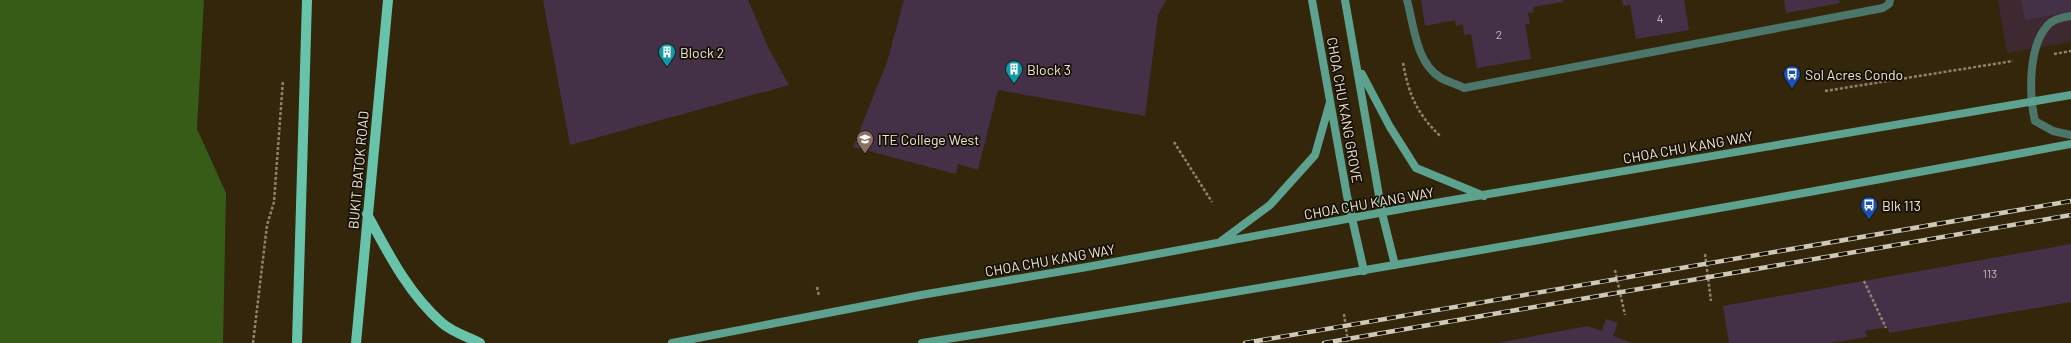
<svg xmlns="http://www.w3.org/2000/svg" width="2071" height="343" font-family="Barlow,sans-serif">
<rect width="100%" height="100%" fill="#33260a"/>
<path fill="#3d292f" d="M1998,0H2071V42L2007,53Z"/>
<path fill="#365c18" d="M0,0H204L197,129L226,193L223,343H0Z"/>
<path fill="#453147" d="M543,0H748L769,49L789,85L570,145Z
M904,0H1166L1158,15L1145,116L998,90L978,170L958,164L956,174L853,147L887,62Z
M1421,0H1563V2L1533,7L1534,12L1528,13L1530,24H1525L1531,59L1477,68L1471,34L1464,35L1463,24L1456,26L1455,20L1425,26Z
M1622,0H1684L1689,30L1636,39L1630,5L1623,6Z
M1784,0H1839L1840,3L1786,13Z
M2021,0H2071V12L2025,20Z
M2071,244V302L1889,333L1888,327L1865,331L1867,337L1830,343H1729L1723,306Z
M1606,319L1618,323L1613,336L1632,343H1497L1587,326L1602,331Z"/>
<g fill="none" stroke-linecap="round" stroke-linejoin="round">
<path stroke="#8e846e" stroke-width="2.5" stroke-dasharray="3 2" stroke-linecap="butt" d="M2054,54L2071,51
M1403,63C1409,95 1416,112 1440,136
M1825,91L2013,61
M1174,142L1212,202
M1705,254L1711,301
M1615,270L1625,315
M1864,281L1886,328
M817,287L819,296
M1344,314L1348,343
M253,343L267,225L274,202L283,80"/>
<path stroke="#4c7669" stroke-width="8" d="M1407,0C1414,26 1416,63 1441,78C1448,82 1457,84 1464,88L1883,8L1889,4L1890,0
M2071,16C2064,17 2053,19 2048,25C2028,46 2029,95 2035,121L2053,131L2071,135"/>
<path stroke="#5ca28e" stroke-width="8" d="M1312,0L1347,196L1364,271
M1345,0L1382,213L1395,265
M1362,74L1390,127L1416,168L1484,196
M1220,242L1270,205L1315,155L1330,102
M672,343L921,295L1087,267L1406,208L2071,95
M922,343C1306,282 1689,215 2071,144"/>
<path stroke="#67c4aa" stroke-width="10" d="M367,214C388,253 408,293 442,323C452,332 468,337 480,343
M297,343L307,0
M356,343L388,0"/>
<g stroke="#d0c7b5" stroke-width="4.5">
<path id="rail" d="M1245,343L2071,201
M1324,343L2071,215"/>
</g>
<use href="#rail" stroke="#161005" stroke-width="3" stroke-dasharray="9" stroke-linecap="butt"/>
</g>
<defs>
<g id="building-pin" transform="scale(0.9)"><path d="M0 17L-7.5 6A9.5 9.5 0 1 1 7.5 6Z" fill="#0f9aa8" stroke="#161005"/><path d="M-4-6H4V6H1V3H-1V6H-4ZM-2.5-4.3h1.7v1.8h-1.7ZM.8-4.3h1.7v1.8H.8ZM-2.5-1h1.7V.8h-1.7ZM.8-1h1.7V.8H.8Z" fill="#fff"/></g>
<g id="bus-pin" transform="scale(0.9)"><path d="M0 17L-7.5 6A9.5 9.5 0 1 1 7.5 6Z" fill="#1a4fb4" stroke="#161005"/><path d="M-5-6H5V4H4V6H2V4H-2V6H-4V4H-5ZM-3.5-4V0h7V-4ZM-3.5 1.2v1.5H-2V1.2ZM2 1.2v1.5H3.5V1.2Z" fill="#fff"/></g>
<g id="school-pin" transform="scale(0.9)"><path d="M0 17L-7.5 6A9.5 9.5 0 1 1 7.5 6Z" fill="#8d6e63" stroke="#161005"/><path d="M0-5L7-2L0 1L-7-2ZM-4 1L0 2.5L4 1V4Q0 6-4 4Z" fill="#fff"/></g>
</defs>
<g fill-rule="evenodd">
<use href="#building-pin" x="667" y="52"/>
<use href="#building-pin" x="1014" y="69"/>
<use href="#bus-pin" x="1792" y="74"/>
<use href="#school-pin" x="865" y="139"/>
<use href="#bus-pin" x="1869" y="205"/>
</g>
<g text-anchor="middle" dominant-baseline="central" stroke-width="3.5" stroke-linejoin="round" paint-order="stroke">
<g font-size="12" fill="#c4b9b2">
<text x="1660" y="18">4</text>
<text x="1499" y="34">2</text>
<text x="1990" y="273">113</text>
</g>
<g font-size="14" fill="#eee6d6" stroke="#161005" text-anchor="start">
<text x="680" y="52">Block 2</text>
<text x="1027" y="69">Block 3</text>
<text x="1805" y="74">Sol Acres Condo</text>
<text x="878" y="139">ITE College West</text>
<text x="1882" y="205">Blk 113</text>
</g>
<g font-size="14" fill="#eee6d6" stroke="#161005">
<text transform="translate(1345 110) rotate(80)">CHOA CHU KANG GROVE</text>
<text transform="translate(1688 147) rotate(-10)">CHOA CHU KANG WAY</text>
<text transform="translate(358 170) rotate(-85)">BUKIT BATOK ROAD</text>
<text transform="translate(1369 203) rotate(-10)">CHOA CHU KANG WAY</text>
<text transform="translate(1050 260) rotate(-10)">CHOA CHU KANG WAY</text>
</g>
</g>
</svg>
